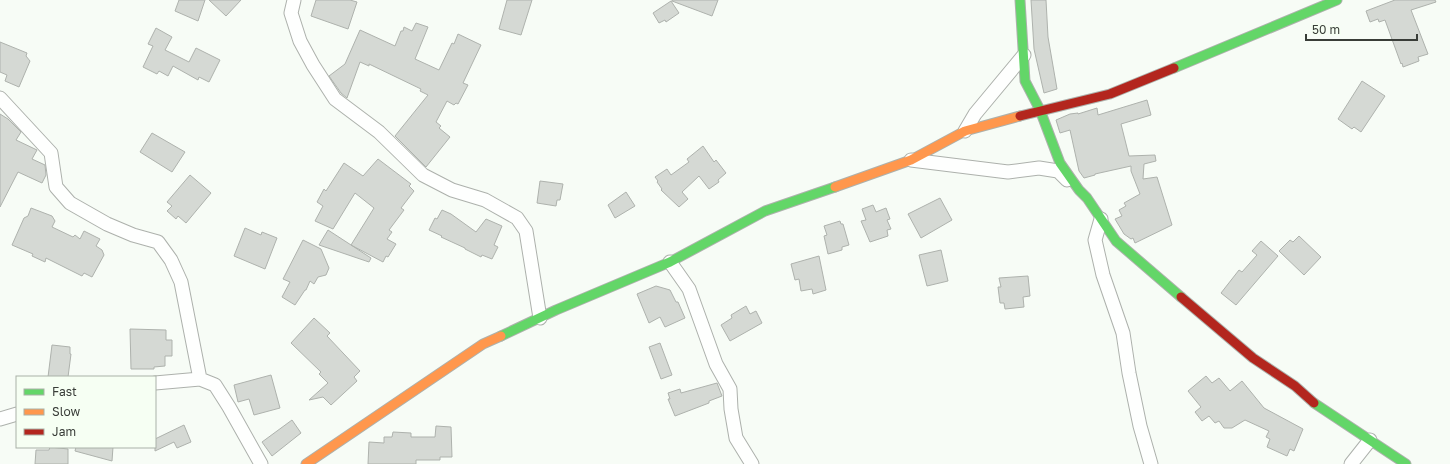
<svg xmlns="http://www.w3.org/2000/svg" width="1450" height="464" font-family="'Golos Text',sans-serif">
<rect width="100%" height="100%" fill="#f7fcf6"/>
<path fill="#d5d9d4" stroke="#aeb2ad" d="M179,0H205L198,21L175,11Z
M209,0H241L226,16Z
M316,0H350L357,2L348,29L311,16Z
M507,0H532L521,35L499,29Z
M672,0H718L712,16L672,1Z
M1031,0H1046L1048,37L1057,89L1044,93L1034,49Z
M1395,0H1435L1436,2L1411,10L1428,54L1418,57L1419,61L1403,67L1402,63L1401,64L1385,20L1379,22L1378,19L1370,22L1366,11Z
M671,1L679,13L666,22L665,20L659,23L653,13Z
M416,23L428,27L415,59L439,70L452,43L454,44L458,34L481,45L463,83L468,85L458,104L456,103L454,105L447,101L436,122L441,126L439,128L450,137L426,167L395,136L428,95L420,91L421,89L369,64V66L360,62L347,98L341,93L329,76L345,64L360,30L395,46L401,31H403L404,27L412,31Z
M156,28L172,37L165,50L189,62L196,48L220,60L209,82L199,77L198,80L173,66L168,76L159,71L157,74L143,67L153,46L148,44Z
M0,42L27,53L26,56L30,61L19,87L5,81L7,75L0,72Z
M1362,81L1385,96L1361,132L1354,127L1352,129L1338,119Z
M1147,100L1151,115L1121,124L1129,156L1155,155L1156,161L1144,164L1143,179L1157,177L1172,225L1135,243L1133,238L1131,239L1124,234L1115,219L1122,216L1119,210L1126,206L1124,203L1140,194L1131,171V166L1095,174V175L1084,178L1079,171L1070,130L1060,133L1056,120L1070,114L1078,113V114L1097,108L1098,115Z
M0,114L8,119L21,132L16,140L37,150L32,159L45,165L46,175L42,183L18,172L0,207Z
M152,133L185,152L172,172L140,152Z
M703,146L714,162L716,160L726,173L718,180L719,182L709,189L699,176L682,192L688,199L679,207L661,190L662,189L657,182L658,181L655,177L667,169L671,175L689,162L687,159Z
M378,159L411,184L409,186L414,191L401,208L404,210L389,230L392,232L387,239L396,244L388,257L386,256L383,262L351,245L374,208L355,193L333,229L315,221L323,206L317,202L324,189L326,191L344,163L363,176Z
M190,175L211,193L186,223L178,216L176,219L167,211L172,206L167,202Z
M540,181L563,184L560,200H557L556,206L537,203Z
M626,192L635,206L615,218L608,205Z
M940,198L952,220L921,238L908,214Z
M873,205L876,212L886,208L890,219L887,220L891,229L887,230L888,236L870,242L861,221L866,220L862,209Z
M31,208L52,216L55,221L52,227L73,237L75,235L80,239L84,231L100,239L96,246L102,250L104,255L92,277L84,273L82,276L46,258L45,262L32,256L33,254L12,245L24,218L28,216Z
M442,210L451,214L476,232L486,219L502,226L494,245L498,247L492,259L482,255L481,257L465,249V248L441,237L442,236L429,230L435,218L437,219Z
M840,221L841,224H843L849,245L842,247V250L828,254L824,236L827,235L824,226Z
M245,228L261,235L262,232L277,238L265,269L234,256Z
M328,230L371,258L369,262L319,245Z
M1299,236L1321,257L1304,275L1279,251L1290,240L1293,242Z
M303,240L321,249L329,268L326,275L318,277L314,284L310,281L306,290H305L295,305L282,297L290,282L283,279Z
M1261,241L1278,256L1236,305L1221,293L1239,270L1242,272L1257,255L1252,251Z
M941,250L948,281L927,286L919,255Z
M819,256L826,290L813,294L812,289L801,291L799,279L795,280L791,264Z
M1028,276L1030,296L1023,297L1024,307L1005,309L1004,303H1000L998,287H1001L999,278Z
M656,286L670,290L676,302H678L685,318L665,327L660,317L649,323L637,294Z
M746,306L750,314L756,311L762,323L730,341L721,325L732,318L731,315Z
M314,318L330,333L327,336L360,371L354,377L357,381L331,405L323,397L309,400L328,383L319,374L321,372L291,343Z
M130,329L166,330V340H172V356H165V366L154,367V369H131Z
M660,343L672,375L661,379L649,347Z
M52,345L70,347V354H71L68,377H48Z
M271,375L280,408L254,415L249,399L238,402L234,385Z
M1206,376L1212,383L1219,378L1230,391L1242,381L1264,408L1303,429L1294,451L1290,449L1287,456L1267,447L1270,439L1266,437L1269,431L1245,420L1232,428H1224L1219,421L1215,423L1209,416L1202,421L1195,412L1201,407L1188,391Z
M717,383L722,396L709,401V403L675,416L668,399H670L668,393L680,389L681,393Z
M292,420L301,433L272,456L262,442Z
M184,425L191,442L177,448L174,442L155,451V439Z
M436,426L451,427L452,457H440V460H416V464H368L369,442L384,443V437H392L393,432L411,433V437H435Z
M50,447L68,449V464H35L36,450H49Z
M76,447H113L112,461L75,451Z"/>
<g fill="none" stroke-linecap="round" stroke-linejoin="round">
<g stroke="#adb1ac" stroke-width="15">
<path id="street" d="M294,0L291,13L300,41L313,65L335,99L379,132L423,175L452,190L485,200L517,218L526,231L540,318
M0,98L51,153L56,187L70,203L107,224L133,235L158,242L171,260L181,282L200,379
M965,131L975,114L1024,55
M911,160L1008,172L1039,168L1058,171L1067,180
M1101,219L1095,240L1103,275L1123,333L1129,373L1140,426L1151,464
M670,262L689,289L716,364L730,389L731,409L736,438L752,464
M155,383L200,379L215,385L229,407L261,464
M0,419L17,414
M1351,464L1370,440"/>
</g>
<g stroke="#adb1ac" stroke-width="11">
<path id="fast" d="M1020,0L1025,81L1040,110L1060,163L1079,190L1087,198L1116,241L1181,297
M1174,68L1337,0
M501,336L556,310L670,262L765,211L835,187
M1314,403L1406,464"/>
</g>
<g stroke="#adb1ac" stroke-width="11">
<path id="slow" d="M835,187L911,160L965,131L1020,116
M306,464L483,344L501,336"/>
</g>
<g stroke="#adb1ac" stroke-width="11">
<path id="jam" d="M1020,116L1110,94L1174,68
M1181,297L1253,358L1295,386L1314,403"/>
</g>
<use href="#street" stroke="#fefffe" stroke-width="13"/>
<use href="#fast" stroke="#63d668" stroke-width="9"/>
<use href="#slow" stroke="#ff974d" stroke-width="9"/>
<use href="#jam" stroke="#b3261e" stroke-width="9"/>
</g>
<rect x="16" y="376" width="140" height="72" fill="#f6fff3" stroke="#aab1a8"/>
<rect x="24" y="389" width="20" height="6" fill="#63d668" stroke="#aab1a8"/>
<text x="52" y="396" font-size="12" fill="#393d38">Fast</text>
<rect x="24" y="409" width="20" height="6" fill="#ff974d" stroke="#aab1a8"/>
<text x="52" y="416" font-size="12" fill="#393d38">Slow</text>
<rect x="24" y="429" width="20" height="6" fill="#b3261e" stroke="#aab1a8"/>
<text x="52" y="436" font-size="12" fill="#393d38">Jam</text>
<path d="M1306 34v6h111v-6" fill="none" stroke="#393d38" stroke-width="2"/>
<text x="1312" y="34" font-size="12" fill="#393d38" stroke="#f6fff3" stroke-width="3" paint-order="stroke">50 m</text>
</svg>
